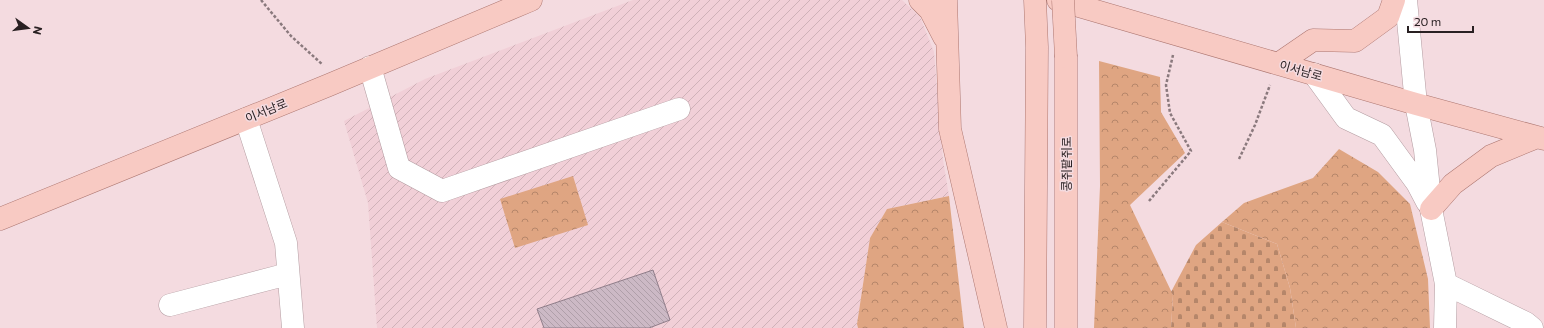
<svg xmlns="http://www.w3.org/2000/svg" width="1544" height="328" font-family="Commissioner,'Noto Sans KR',sans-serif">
<defs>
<pattern id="industrial-furrows" width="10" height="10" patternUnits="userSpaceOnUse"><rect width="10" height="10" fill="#f1cfd7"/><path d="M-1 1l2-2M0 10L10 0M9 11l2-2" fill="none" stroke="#cfb1b8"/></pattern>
<pattern id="forest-crowns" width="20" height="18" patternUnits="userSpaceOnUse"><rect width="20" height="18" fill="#dfa582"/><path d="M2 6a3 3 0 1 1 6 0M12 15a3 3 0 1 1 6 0" fill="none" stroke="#b5866a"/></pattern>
<pattern id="cemetery-stones" width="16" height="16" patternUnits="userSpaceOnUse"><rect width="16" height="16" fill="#dfa582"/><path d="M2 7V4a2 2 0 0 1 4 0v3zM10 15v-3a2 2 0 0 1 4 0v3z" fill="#b5866a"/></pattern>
<pattern id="building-back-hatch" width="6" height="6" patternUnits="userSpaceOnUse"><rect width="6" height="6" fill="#ccb9c5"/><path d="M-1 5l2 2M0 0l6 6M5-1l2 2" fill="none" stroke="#af9fa9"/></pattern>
</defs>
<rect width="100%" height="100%" fill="#f4dbe0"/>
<path fill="url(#industrial-furrows)" d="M633,0H902L920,17L934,52L943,160L949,196L887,209L870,238L857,324L858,328H377L368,203L344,121L425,79Z"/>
<path fill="url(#forest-crowns)" d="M1099,61L1160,77L1161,112L1185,153L1130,205L1173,295L1171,328H1094L1100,186Z
M1339,149L1378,172L1410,204L1428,279L1430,328H1296L1290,288L1277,244L1222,222L1244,203L1313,178Z
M573,176L588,225L515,248L500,199Z
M949,196L964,328H858L857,324L870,238L887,209Z"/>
<path fill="url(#cemetery-stones)" d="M1222,222L1277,244L1290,288L1296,328H1171L1173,295L1171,292L1196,245Z"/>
<path fill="url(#building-back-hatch)" stroke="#8f7d89" d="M653,270L670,320L649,328H544L537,309Z"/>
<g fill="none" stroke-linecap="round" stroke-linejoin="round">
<g stroke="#b39ca1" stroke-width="23">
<path id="minor" d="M1406,0L1416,104L1425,150L1431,209L1446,284L1445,328
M370,67L399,168L442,191L679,109
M1314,74L1346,118L1382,135L1417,183L1427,202
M246,119L286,243L293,328
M1446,284L1526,323L1532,328
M170,305L288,274"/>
</g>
<g stroke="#ad7771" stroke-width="23">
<path id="major" d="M920,0L930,10L944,37
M946,0L950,129L996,328
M1058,0L1416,104L1544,139
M1066,57V328
M1278,64L1313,40L1355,41L1388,17L1394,0
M1431,209L1453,184L1491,156L1537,137
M0,219L329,85L531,0
M1035,328L1037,47L1035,0"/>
</g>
<path stroke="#8a797d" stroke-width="2.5" stroke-dasharray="3 2" stroke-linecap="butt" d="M261,0L291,36L323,65
M1239,159L1255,125L1270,85
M1149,201L1191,151L1170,113L1166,85L1173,55"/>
<use href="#minor" stroke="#fff" stroke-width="22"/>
<use href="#major" stroke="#f8cac3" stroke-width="22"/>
<g stroke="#ad7771" stroke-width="23" stroke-linecap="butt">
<path id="major-bridge" d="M1063,0L1066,57"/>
</g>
<use href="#major-bridge" stroke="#f8cac3" stroke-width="22"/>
</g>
<g text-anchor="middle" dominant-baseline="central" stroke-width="3" stroke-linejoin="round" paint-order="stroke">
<g font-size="12" fill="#292022" stroke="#f4dbe0">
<text transform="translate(1301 70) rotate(16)">이서남로</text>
<text transform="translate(266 110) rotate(-22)">이서남로</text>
<text transform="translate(1066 164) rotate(-90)">콩쥐팥쥐로</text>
</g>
</g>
<g transform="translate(28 28) rotate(104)" stroke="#f4dbe0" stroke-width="3" paint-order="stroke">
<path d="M0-3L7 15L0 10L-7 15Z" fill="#292022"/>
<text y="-6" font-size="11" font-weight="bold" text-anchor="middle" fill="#292022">N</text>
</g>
<path d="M1408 26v6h65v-6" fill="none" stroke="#292022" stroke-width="2"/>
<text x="1414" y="26" font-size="12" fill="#292022" stroke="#f4dbe0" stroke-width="3" paint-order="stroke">20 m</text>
</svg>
